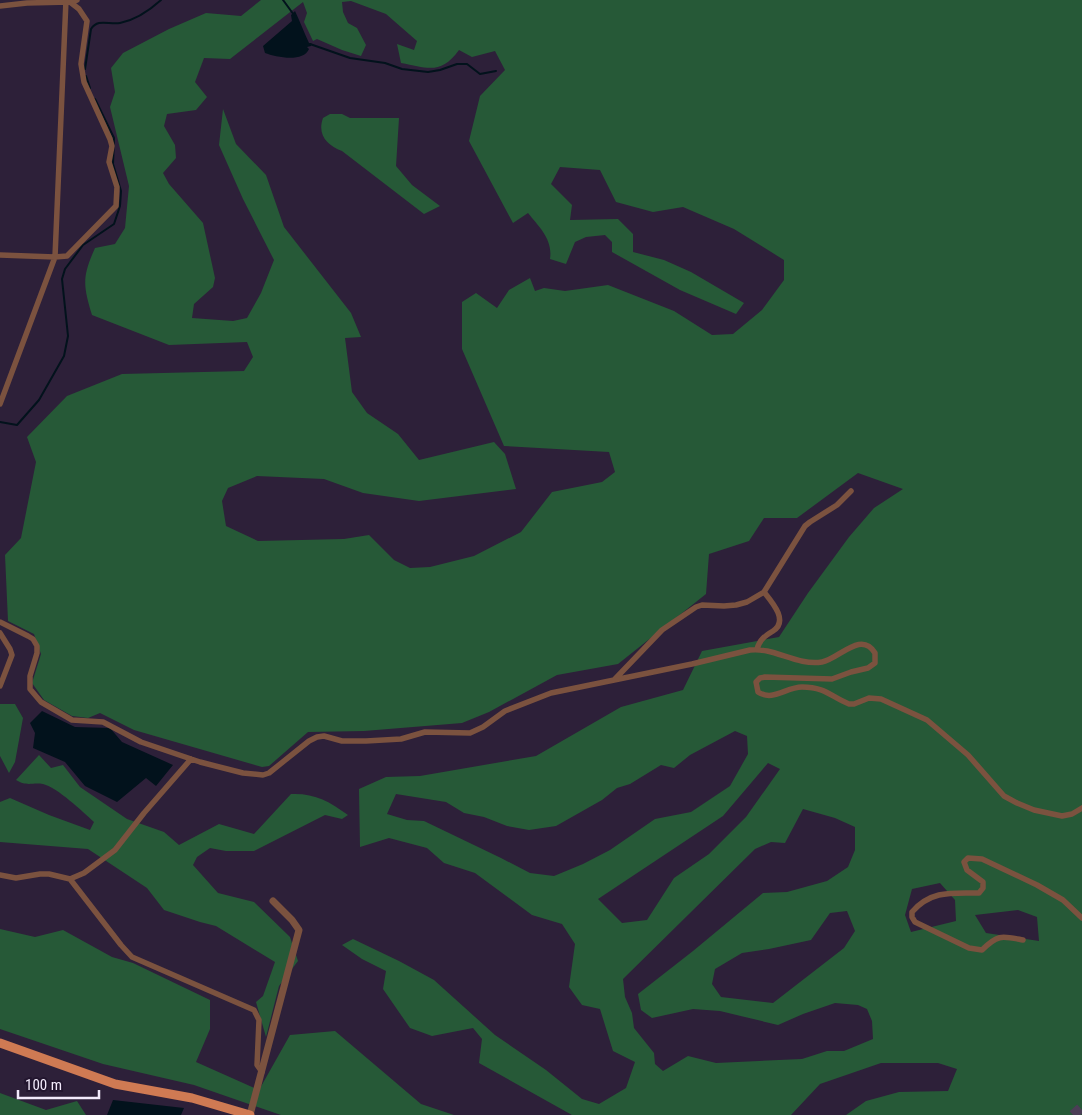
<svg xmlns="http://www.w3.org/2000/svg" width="1082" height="1115" font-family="'Roboto Condensed',sans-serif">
<rect width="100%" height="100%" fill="#2d2039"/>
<path fill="#265937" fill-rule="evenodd" d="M261,0H1082V1115H846L866,1101L899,1092L948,1091L957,1069L938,1063H881L820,1084L791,1115H572L479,1063L482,1039L473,1028L432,1036L410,1028L383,989L386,971L362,959L342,945L353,939L399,961L434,980L495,1035L546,1070L582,1099L599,1104L626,1088L635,1062L613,1051L600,1009L582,1005L569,987L575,944L562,924L532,915L475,873L444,863L427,848L389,838L360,847L359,789L386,777L420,776L536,756L621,707L683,690L702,651L779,637L808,593L849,537L874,508L903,489L858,473L797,518H764L749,541L709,554L706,594L618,664L557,675L489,712L462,723L364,731L308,732L269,766L262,767L134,730L100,713L88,718L72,716L44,700L32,683L41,654L34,634L8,621L5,555L21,538L36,462L27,437L67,396L122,374L244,371L253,357L247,342L169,345L92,315C83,285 82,277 95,248L115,244L125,228L129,186L110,107L115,92L111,68L123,53L169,29L206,13L241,16ZM351,1L386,14L417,41L414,50L397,44L401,63C428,68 441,75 459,50L472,57L495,51L505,70L480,96L469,141L513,223L528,213C539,227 553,239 550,259L566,264L575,242L586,237L605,235L612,242V252L680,290L736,314L744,303L691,272L664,260L633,252V234L618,219L570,220L572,205L551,184L560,167L600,170L616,202L653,212L683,207L734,229L784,260V280L762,310L733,334L712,335L674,311L608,285L565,291L544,288L535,291L530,278L509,290L497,308L476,293L462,302V349L504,446L609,452L615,472L602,482L552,492L521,532L474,556L430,567L410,568L394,560L369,535L344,539L258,541L226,526L222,501L228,488L257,476L324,479L363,493L419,501L516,489L505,454L494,442L419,460L398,434L367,413L352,392L345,338L361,337L351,313L284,227L266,175L236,144L223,109L219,145L243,199L274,260L261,293L247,318L233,321L192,318L194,304L213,287L215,278L203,223L169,184L163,173L176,158L175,145L164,126L167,114L196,110L207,97L195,82L204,58L230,59L303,2L307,13L304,22L313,41L317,39L342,50L361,56L366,45L357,28L348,23L343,12L342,2ZM735,731L747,736L748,754L730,786L691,812L655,819L610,850L583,864L554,876L530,873L501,858L424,821L407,820L387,814L396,794L446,802L464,813L484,817L507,826L529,830L556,826L602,800L617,788L630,784L661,765L674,768L690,755ZM768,763L780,769L746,817L709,854L674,878L647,920L622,923L598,899L723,816ZM803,809L835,818L855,827V850L848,867L827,881L787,892L763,893L693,951L638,994L641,1010L652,1018L693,1009L720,1011L778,1025L803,1014L835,1003L858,1005L867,1009L872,1021L873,1039L844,1051H827L802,1059L716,1063L688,1056L663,1071L655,1064L654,1053L634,1028L632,1013L625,997L623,979L755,849L771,842L785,843ZM940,883L955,900L956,921L911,932L905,915L912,889ZM1018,910L1037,917L1039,941L986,933L975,915ZM847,911L855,931L844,948L773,1003L721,997L712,984L715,969L742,953L769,949L811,940L830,913Z
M330,114H342L350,118H399L396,166L412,185L440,206L424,214L342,151C327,145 317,135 323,118Z
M0,704H15L23,718L15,762L9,773L0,756Z
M39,755L51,768L63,765L80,787L127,819L164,832L179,845L219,824L254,834L291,794C314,793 329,801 348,815L342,819L325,815L254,851H226L210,848L197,857L193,865L218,893L254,902L290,937L298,961L279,986L266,1037L256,1002L263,996L275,962L216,926L200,922L164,910L147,888L88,849L0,842V802L10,798L49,815L90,830L94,822C82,811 58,788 43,784C32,782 28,787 16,780Z
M0,929L35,937L63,930L112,957L133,963L210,1000V1029L196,1062L259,1090L290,1035L335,1031L421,1104L454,1115H281L194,1085L103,1064L0,1029Z
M0,1093L46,1110L77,1101L86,1115H0Z"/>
<path fill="#02121c" d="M295,11C300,22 304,32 309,43L312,44L311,46L307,47L309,49C303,63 276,57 265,53L263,46L292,21L291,15Z
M42,711L75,727L110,728L122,742L173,765L156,786L146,778L117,802L85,786L65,762L33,748L35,733L30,723Z
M113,1100L184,1108L181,1115H107Z"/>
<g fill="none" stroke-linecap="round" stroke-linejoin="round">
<path stroke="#02121c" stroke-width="2" d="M283,0L294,15
M310,44L350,58L385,63L402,69L428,72L440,70L457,64H467L480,74L496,71
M85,69L91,29C98,18 109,25 120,23C135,20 150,10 161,0
M86,76L90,88
M0,422L17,425L39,400L64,356L68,336L62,279L65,269L83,245L114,224L120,206L121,191L113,164L114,138L95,99"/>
<path stroke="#4b3e56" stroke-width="10" stroke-dasharray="10 5" stroke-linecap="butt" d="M1073,1115L1082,1107"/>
<path stroke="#7b523f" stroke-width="5.5" d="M0,6L27,3L70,2L77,0
M0,255L55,257L66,0
M0,404L55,257L67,256L116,206L117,187L109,162L112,146L110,139L84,82L81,64L87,21L79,9L70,2
M0,622L28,636L33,639L37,646V653L30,676V689L41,702L72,720L103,722L141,742L200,762L243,773L263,775L269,773L309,741L317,737L324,736L342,741H366L401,739L425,732L470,733L483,727L505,711L551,693L692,664L750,650C774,647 796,666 822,662C839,659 861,630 875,653V663L868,668L851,672L832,679L765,677L760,678L756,682L758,692C773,702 786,687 802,687C826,687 831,697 849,704H854L869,698L881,699L927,720L968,755L1004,796L1017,803L1034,810L1062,816L1072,814L1082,808
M0,633L10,649L12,655L0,686
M757,649C760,639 765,636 773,631C789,621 772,602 764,592
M615,679L662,630L696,607L702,605L724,606L736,605L747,602L764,592L805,526L810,522L837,505L851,491
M0,875L16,878L40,874H49L70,879L84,873L115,850L144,813L191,759
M70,879L121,945L132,957L254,1010L259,1020L257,1065L262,1072
M1023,940C1002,936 998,934 982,950L969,948L915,922L912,917V912C931,890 952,893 979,893L983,888V882L967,870L964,862L968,858L982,859L1037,885L1063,900L1082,918"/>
<path stroke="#7b523f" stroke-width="7" d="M250,1115L299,930L292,920L273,901"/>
<path stroke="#cf7a53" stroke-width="9" d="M0,1043L115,1084L192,1098L250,1115"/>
</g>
<path d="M18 1090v8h81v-8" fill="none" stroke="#f2eafb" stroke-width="2.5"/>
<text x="25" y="1090" font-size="15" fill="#f2eafb" stroke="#23162f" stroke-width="4" paint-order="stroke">100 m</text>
</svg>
